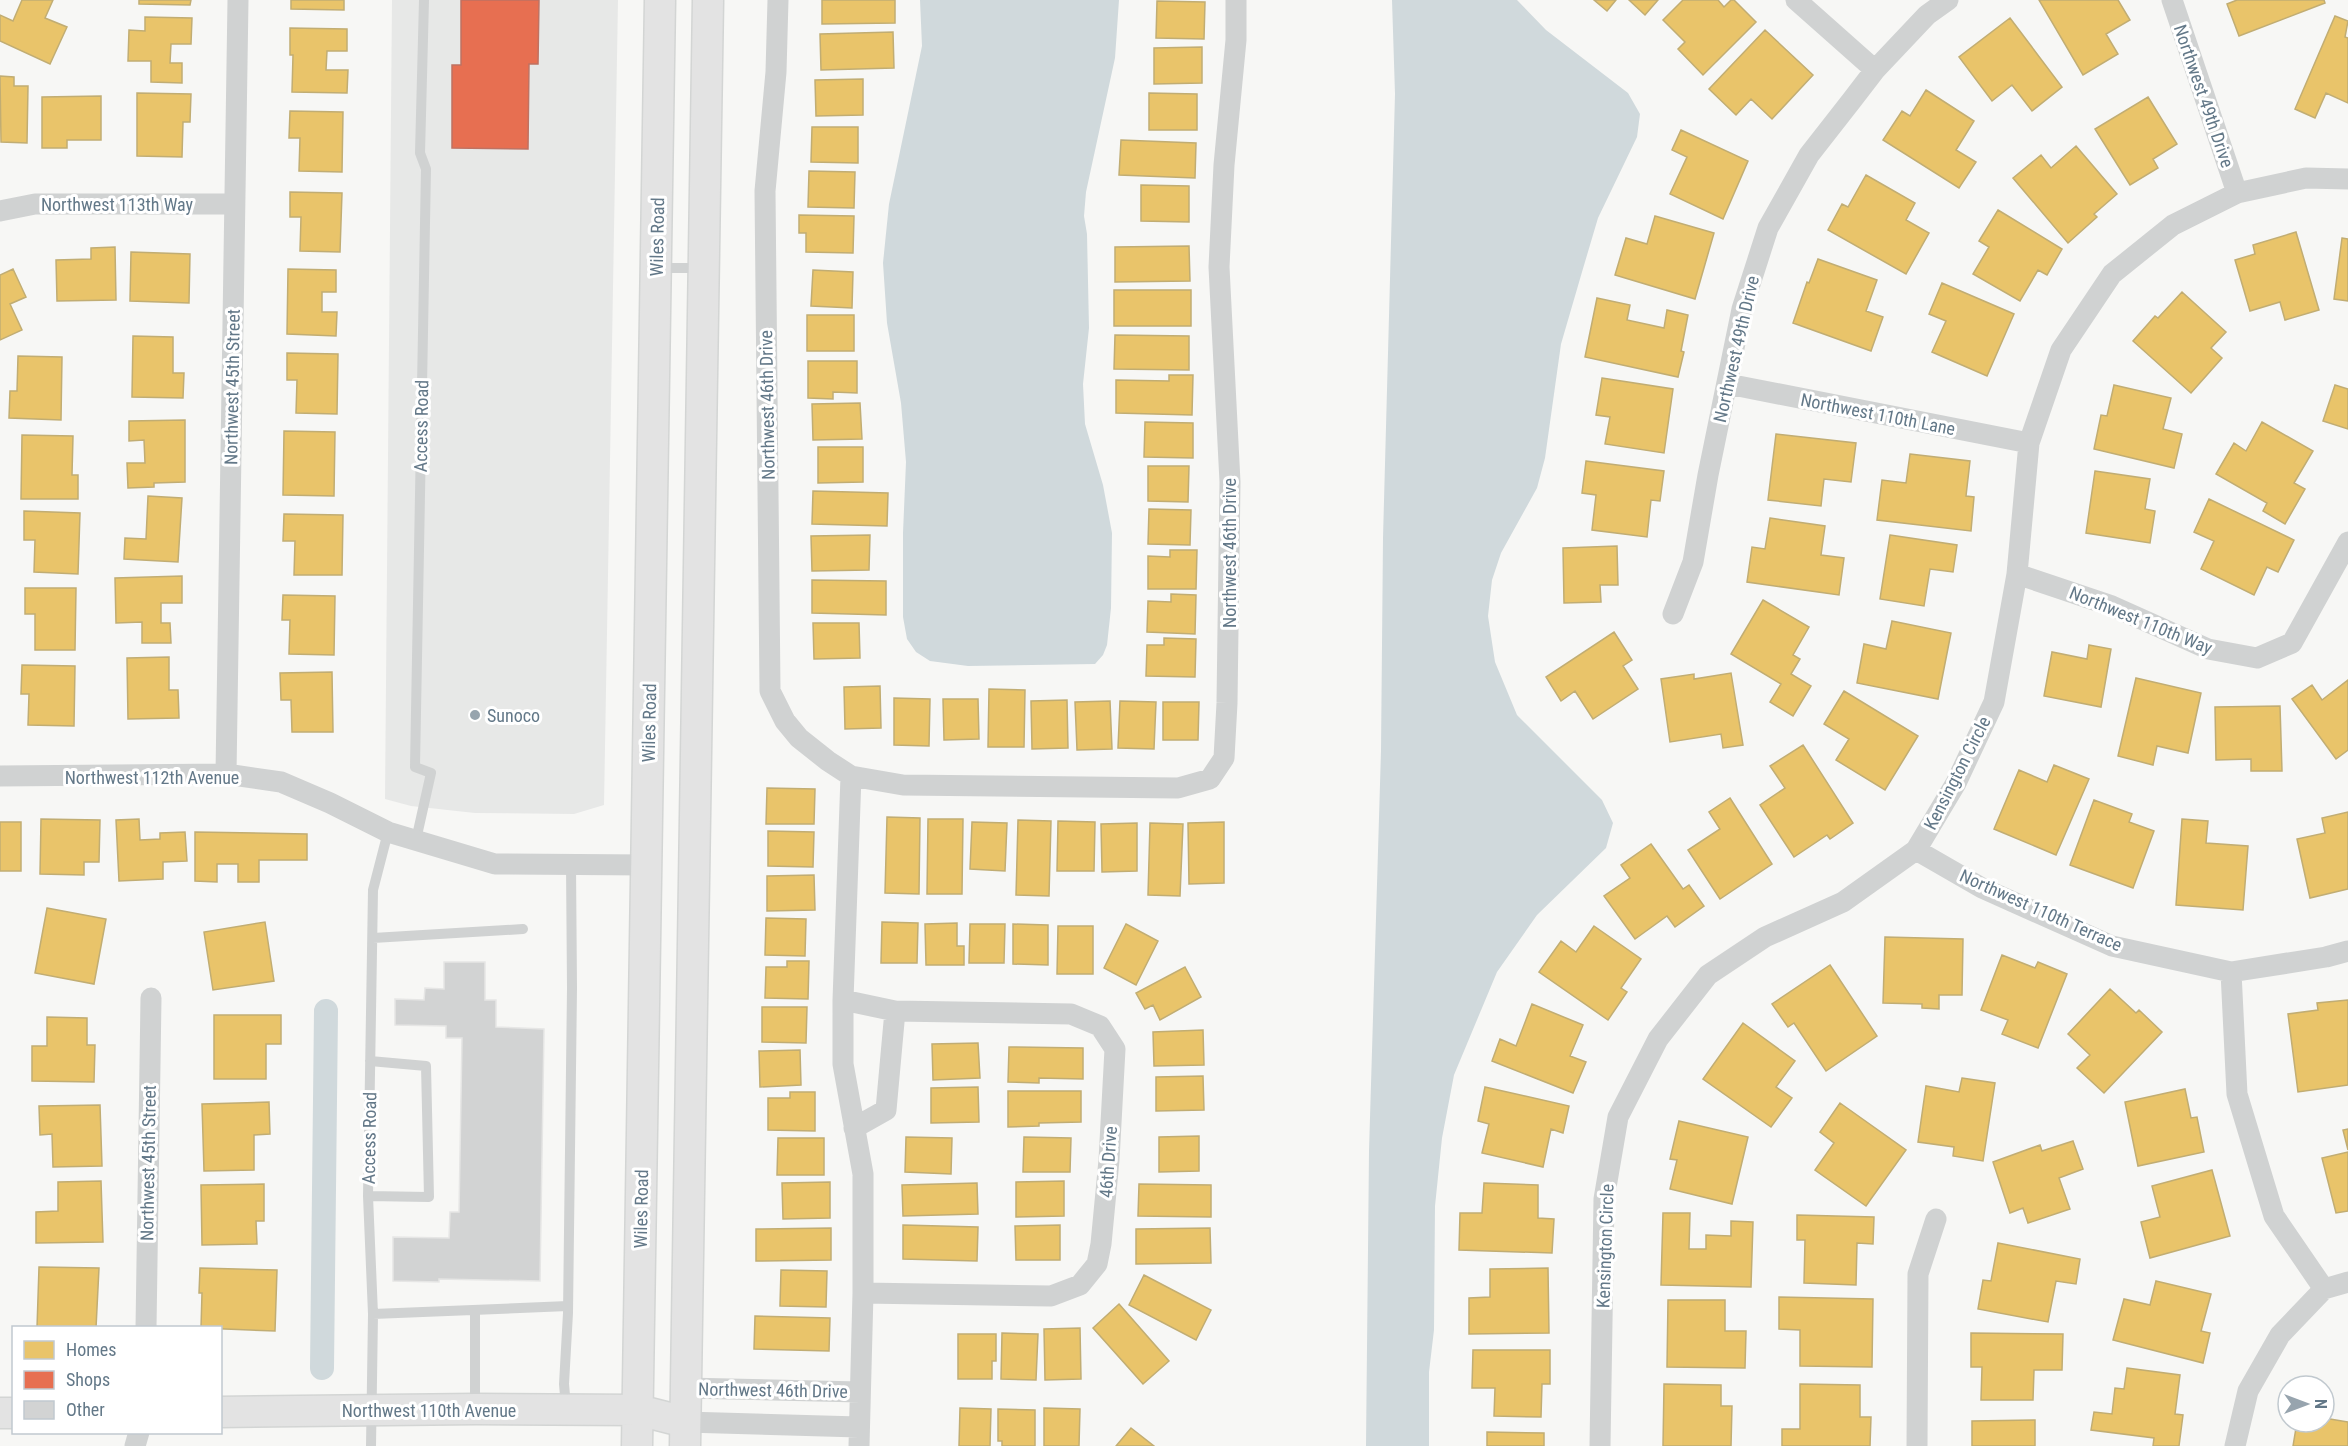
<svg xmlns="http://www.w3.org/2000/svg" width="2348" height="1446" font-family="'Roboto Condensed',sans-serif">
<rect width="100%" height="100%" fill="#f7f7f5"/>
<path fill="#e7e8e7" d="M392,0H618L604,805L574,814L475,813L411,806L385,799Z"/>
<path fill="#d0d9dc" d="M920,0H1119L1115,58L1086,192L1084,216L1087,234L1089,328L1083,384L1085,424L1103,485L1112,533L1111,608L1107,645L1103,655L1095,664L968,666L930,661L916,652L907,639L903,617V533L906,462L901,403L887,323L883,263L889,204L922,46Z
M1392,0H1517L1546,30L1628,93L1640,114L1637,137L1598,218L1582,272L1561,344L1545,458L1537,488L1501,553L1492,580L1488,616L1495,662L1517,715L1602,800L1613,823L1606,848L1537,915L1497,972L1454,1075L1442,1138L1435,1206L1434,1330L1429,1372V1446H1366L1369,1151L1381,751L1383,538L1395,94Z"/>
<path fill="#e9c46a" stroke="#c1ad73" stroke-width="1.5" d="M22,0H53L45,18L67,27L50,64L0,41V15L13,21Z
M139,0H191L190,5L139,4Z
M291,0H344V10L291,9Z
M822,0H895V23L822,24Z
M1594,0H1616L1607,11Z
M1629,0H1658L1645,15Z
M1683,0H1718L1724,7L1731,0H1734L1756,22L1703,75L1678,49L1685,42L1663,20Z
M2039,0H2118L2130,20L2106,34L2118,54L2083,75Z
M2237,0H2324L2325,3L2239,36L2227,4Z
M1157,1L1205,2L1204,39L1156,38Z
M2335,16L2348,21L2345,37L2348,38V103L2326,93L2315,118L2295,109Z
M145,17L192,18L191,44H171L170,63H182V83L151,82V61H128L129,30L145,31Z
M2010,18L2062,87L2032,111L2012,85L1992,101L1959,57Z
M290,28L347,29V51H327L326,70H348L347,93L292,92L293,55H290Z
M1765,30L1813,75L1772,119L1751,99L1736,115L1709,89Z
M893,32L894,68L821,70L820,34Z
M1202,47V83L1154,84V48Z
M0,76L14,77V86H28L27,143L1,142Z
M863,79V115L816,116L815,80Z
M1926,90L1974,121L1956,150L1976,162L1959,188L1883,140L1902,111L1910,116Z
M137,93L191,94L190,122H183L182,157L137,156Z
M1149,93L1197,94V130H1149Z
M101,96V140H67V148H42V97Z
M2148,97L2177,144L2153,159L2158,168L2130,185L2095,129Z
M290,111L343,112L342,172L299,171L300,138H289Z
M812,127H858V163L811,162Z
M1681,130L1748,161L1723,219L1670,194L1687,157L1672,150Z
M1121,140L1196,143L1195,178L1119,175Z
M2076,146L2117,194L2094,214L2097,217L2068,243L2013,178L2041,155L2051,168Z
M809,171L855,172L854,208L808,207Z
M1866,175L1915,203L1906,220L1929,233L1906,274L1828,230L1842,204L1848,207Z
M1141,185L1189,186V222L1141,221Z
M290,192L342,193L340,252L300,251L301,217H290Z
M1998,210L2062,249L2047,275L2038,270L2020,301L1973,274L1989,247L1979,241Z
M799,215L854,216L853,253L806,252V233H799Z
M1655,216L1714,233L1695,299L1615,275L1626,238L1647,244Z
M2296,232L2319,310L2285,320L2280,302L2250,311L2235,260L2255,254L2253,245Z
M2342,238L2348,239V301L2334,299Z
M1189,246L1190,281L1115,282V247Z
M115,247L116,300L57,301L56,260L91,259V248Z
M131,252L190,254L189,303L130,301Z
M1818,259L1877,280L1866,311L1883,317L1871,351L1793,323L1807,282L1809,283Z
M13,269L26,297L10,304L22,330L0,340V275Z
M288,269L336,270V292H322V312H337L336,336L287,334Z
M813,270L853,272L852,308L811,306Z
M1942,283L2014,314L1987,376L1932,352L1946,321L1929,314Z
M1114,290H1191V326H1114Z
M2182,292L2226,332L2211,348L2222,358L2191,393L2133,341L2155,316L2158,318Z
M1597,298L1630,305L1627,320L1664,328L1667,310L1688,315L1681,351L1684,352L1678,377L1585,357Z
M807,315H854V351H807Z
M1115,335L1189,336V370L1114,369Z
M133,336L173,337V373H184L183,398L132,397Z
M287,353L338,354L337,414L296,413L297,380H287Z
M18,356L62,357L61,420L9,418L10,391H17Z
M808,361H857V393L833,392V399L808,398Z
M1169,375H1193L1192,415L1116,413V380L1169,381Z
M1602,378L1673,389L1664,453L1605,444L1610,417L1596,415Z
M2114,385L2171,398L2163,429L2182,434L2174,468L2094,449L2101,415L2107,416Z
M2335,385L2348,389V429L2323,421Z
M860,403L862,439L813,440L812,404Z
M185,420V482L154,483V487L128,488L127,463H145L144,440L129,441V421Z
M1145,422L1193,423V458L1144,457Z
M2262,422L2313,451L2294,483L2305,489L2285,524L2263,511L2267,503L2216,474L2234,443L2246,451Z
M284,431L335,432L334,496L283,495Z
M1776,434L1856,443L1851,482L1824,479L1821,506L1768,500Z
M22,435L73,436L72,475H78V499H21Z
M818,447H863V482L818,483Z
M1910,454L1970,461L1966,496L1974,497L1971,531L1877,520L1882,480L1906,483Z
M1586,461L1664,471L1660,501L1651,500L1647,537L1592,530L1596,495L1582,493Z
M1148,466H1189L1188,502L1148,501Z
M2095,471L2150,479L2145,509L2155,511L2150,543L2086,533Z
M813,491L888,493L887,526L812,524Z
M148,496L182,498L178,562L124,559L125,538L146,539Z
M2209,499L2294,540L2278,572L2267,567L2254,595L2201,569L2214,541L2194,532Z
M1149,509L1191,510L1190,545L1148,544Z
M24,511L80,513L78,574L34,572L35,540H24Z
M284,514L343,515L342,575H294L295,541H283Z
M1770,518L1825,526L1821,555L1844,558L1839,595L1747,582L1752,547L1765,549Z
M870,535L869,570L812,571L811,536Z
M1890,535L1957,545L1953,572L1930,569L1924,606L1880,599Z
M1617,546L1618,585H1600L1601,602L1564,603L1563,548Z
M1170,550H1197L1196,589H1148V556L1170,557Z
M182,576V603H161V623H170L171,643H142V622L116,623L115,578Z
M812,580L886,581V615L812,613Z
M25,588H76L75,650H35V614H25Z
M1171,594L1196,595L1195,634L1147,632L1148,601L1171,602Z
M283,595L335,596L334,655L289,654L290,620H282Z
M1763,600L1809,627L1793,655L1800,659L1791,674L1811,686L1793,716L1770,702L1781,684L1731,654Z
M1892,621L1951,633L1938,699L1857,683L1864,644L1886,649Z
M813,623H859L860,658L814,659Z
M1614,632L1632,660L1623,666L1638,689L1593,719L1575,691L1561,701L1546,677Z
M1164,638L1196,639L1195,677L1146,676L1147,645H1164Z
M2089,645L2111,649L2101,707L2044,696L2052,652L2087,659Z
M169,657V690H178L179,718L128,719L127,658Z
M22,665L75,666L74,726L28,725L29,694H21Z
M332,672L333,732H292L291,700H281L280,673Z
M1731,673L1743,745L1723,748L1721,734L1670,742L1661,679L1694,674V679Z
M2136,678L2201,693L2188,753L2157,746L2153,765L2118,756Z
M2348,680V750L2336,759L2292,699L2312,685L2322,700Z
M880,686L881,728L845,729L844,687Z
M989,689L1025,690L1024,747H988Z
M1844,691L1918,736L1885,790L1836,760L1849,739L1824,724Z
M894,698L930,699L929,746L894,745Z
M943,699H978L979,739L944,740Z
M1067,700L1068,748L1032,749L1031,701Z
M1110,701L1112,749L1077,750L1075,702Z
M1120,701L1156,702L1154,749L1118,748Z
M1163,702H1199L1198,740H1163Z
M2280,706L2282,771H2251V759L2216,760L2215,707Z
M1803,745L1853,823L1830,839L1827,835L1794,857L1760,805L1785,788L1770,766Z
M2054,765L2089,779L2056,855L1994,829L2019,770L2047,782Z
M767,788L815,789L814,824H766Z
M1730,798L1772,864L1720,899L1688,850L1720,829L1709,812Z
M2094,800L2132,814L2129,822L2154,831L2133,888L2070,865Z
M2348,812V889L2310,898L2297,839L2325,833L2322,818Z
M887,817L920,818L919,894L885,893Z
M41,819L100,820L99,862H84V875L40,874Z
M139,819L140,840L160,839V833L185,832L187,861L163,862V879L119,881L116,820Z
M928,819H963L962,894H927Z
M2182,819L2208,821L2206,843L2248,846L2243,910L2176,905Z
M1018,820L1051,821L1049,896L1016,895Z
M1058,821L1095,822L1094,871H1057Z
M0,822H21V871H0Z
M972,822L1007,823L1005,871L970,869Z
M1224,822V883L1189,884L1188,823Z
M1137,823V871L1102,872L1101,824Z
M1150,823L1183,824L1180,896L1148,895Z
M768,831L814,832L813,867L768,866Z
M195,832L307,834V860H259V882H238V864H217V882L195,881Z
M1651,844L1683,889L1689,885L1704,906L1675,927L1667,916L1635,939L1604,896L1630,878L1621,865Z
M814,875L815,910L767,911V876Z
M47,908L106,919L94,984L35,973Z
M766,918L806,919L805,956L765,955Z
M265,922L274,981L213,990L204,932Z
M882,922L918,923L917,963H881Z
M957,923V946H964V965H926L925,924Z
M970,924H1005L1004,963H969Z
M1013,924L1048,925V965L1013,964Z
M1126,924L1158,941L1136,985L1104,968Z
M1058,926H1093V974H1057Z
M1594,926L1641,959L1621,988L1627,992L1608,1020L1539,972L1561,941L1576,952Z
M1885,937L1963,939L1962,995H1939V1009L1922,1008V1004L1883,1003Z
M2002,955L2035,968L2038,962L2067,974L2038,1048L2002,1034L2008,1020L1981,1010Z
M787,961H809L808,999L765,998L766,967H787Z
M1830,965L1877,1036L1826,1071L1794,1023L1788,1027L1772,1004Z
M1185,967L1201,997L1160,1020L1153,1005L1145,1009L1136,993Z
M2110,989L2136,1013L2139,1010L2162,1032L2104,1093L2077,1068L2090,1055L2068,1034Z
M2348,1000V1085L2298,1092L2288,1014L2318,1010L2317,1003Z
M1532,1004L1583,1025L1570,1056L1586,1062L1573,1093L1492,1061L1500,1039L1516,1046Z
M762,1007H807L806,1043L762,1042Z
M214,1015H281V1044H266V1079H214Z
M47,1017L87,1018V1045H95L94,1082L32,1081V1046H47Z
M1743,1023L1795,1061L1776,1087L1792,1098L1771,1127L1703,1079Z
M1203,1030L1204,1065L1154,1066L1153,1032Z
M978,1043L980,1078L933,1080L932,1044Z
M1009,1047L1083,1048V1079L1039,1078V1083L1008,1082Z
M800,1050L801,1085L760,1087L759,1051Z
M1203,1076L1204,1110L1156,1111V1077Z
M1962,1078L1995,1083L1983,1161L1953,1156L1954,1147L1918,1142L1926,1086L1959,1092Z
M978,1087L979,1122L931,1123V1088Z
M1485,1087L1569,1106L1563,1133L1551,1129L1543,1167L1482,1153L1489,1124L1478,1121Z
M2185,1089L2191,1118L2197,1117L2204,1152L2138,1166L2125,1102Z
M1008,1091H1081V1122L1039,1123V1126L1008,1127Z
M790,1092H815V1131L768,1130V1098H790Z
M269,1102L270,1134L254,1135V1170L204,1171L202,1104Z
M1840,1103L1906,1150L1866,1206L1815,1170L1834,1143L1820,1132Z
M100,1105L102,1166L53,1167L52,1134L40,1135L39,1106Z
M1679,1121L1748,1137L1732,1204L1670,1189L1677,1160L1670,1159Z
M2348,1129V1150L2343,1130Z
M1199,1136V1171L1159,1172V1137Z
M906,1137L952,1138L951,1174L905,1172Z
M1024,1137L1071,1138L1070,1172H1023Z
M778,1138H824V1175H777Z
M2073,1141L2083,1169L2059,1178L2070,1209L2028,1223L2023,1208L2010,1213L1993,1162L2040,1145L2042,1151Z
M2348,1152V1211L2336,1213L2322,1158Z
M2212,1170L2230,1236L2150,1258L2141,1222L2160,1217L2152,1186Z
M101,1181L103,1242L36,1243V1212L58,1211V1182Z
M1064,1181V1216L1016,1217V1182Z
M830,1182V1218L783,1219L782,1183Z
M977,1183L978,1214L903,1216L902,1185Z
M1484,1183L1538,1185V1218L1554,1219L1552,1253L1459,1250L1460,1213H1482Z
M264,1184V1221H256L257,1244L202,1245L201,1185Z
M1139,1184L1211,1185V1217L1138,1216Z
M1663,1213H1690L1689,1249H1706V1235L1731,1236V1221L1753,1222L1751,1287L1661,1285Z
M1797,1215L1874,1217L1873,1244L1857,1243L1856,1285L1804,1283L1805,1240H1797Z
M903,1225L978,1227L977,1261L903,1259Z
M1060,1225V1260H1016L1015,1226Z
M831,1228V1260L756,1261V1229Z
M1210,1228L1211,1263L1136,1264V1229Z
M1998,1243L2080,1259L2076,1284L2056,1281L2048,1322L1978,1309L1983,1280L1991,1281Z
M39,1267L99,1268L96,1328H37Z
M200,1268L277,1270L275,1331L201,1328L202,1293H199Z
M1548,1268L1549,1333L1469,1334V1298L1490,1297V1269Z
M781,1270L827,1271L826,1307L780,1306Z
M1144,1275L1211,1310L1196,1340L1129,1305Z
M2156,1281L2211,1294L2201,1331L2210,1333L2203,1363L2113,1340L2124,1299L2150,1305Z
M1779,1297L1873,1299L1872,1367L1800,1366V1330L1779,1329Z
M1668,1300H1725V1331H1746L1745,1368L1667,1367Z
M1119,1304L1169,1361L1143,1384L1093,1328Z
M755,1316L830,1318L829,1351L754,1349Z
M1080,1328L1081,1379L1045,1380L1044,1329Z
M1002,1333L1038,1334L1036,1380L1001,1379Z
M1971,1333L2063,1334L2062,1370H2034L2033,1400H1981L1982,1367H1971Z
M958,1334H996V1361H992V1379H958Z
M1473,1350H1550V1384H1542L1541,1417L1494,1416L1495,1388H1472Z
M2127,1368L2180,1375L2175,1414L2183,1415L2179,1446H2153L2154,1438L2091,1430L2094,1412L2112,1414L2115,1388L2124,1389Z
M1664,1384L1721,1385V1406H1732L1731,1446H1663Z
M1800,1384L1860,1385V1417H1871L1870,1446H1782V1429H1800Z
M960,1408L991,1409L990,1446H959Z
M1044,1408L1080,1409L1079,1446H1044Z
M998,1409L1035,1410V1446H1002V1441H998Z
M2324,1418L2348,1422V1446H2293L2297,1422H2324Z
M2035,1420V1446H1972V1421Z
M1131,1428L1154,1446H1116Z
M1487,1432L1544,1433V1446H1487Z"/>
<path fill="#e76f51" stroke="#bf7262" stroke-width="1.5" d="M461,0H539L538,64H529L528,149L452,148V65H461Z"/>
<g fill="none" stroke-linecap="round" stroke-linejoin="round">
<path stroke="#d0d9dc" stroke-width="24" d="M322,1368L326,1011"/>
</g>
<path fill="#d2d3d3" stroke="#e6e6e5" stroke-width="1.5" d="M444,962H485V1000H496V1027L544,1029L540,1281L439,1279V1282L393,1281V1237L449,1238L450,1212H459L462,1038H446V1026L395,1025V999L424,1000L425,988L444,989Z"/>
<g fill="none" stroke-linecap="round" stroke-linejoin="round">
<g stroke="#d3d5d4" stroke-width="33">
<path id="secondary" d="M220,1412L476,1409L638,1410L685,1422
M0,1413H14
M637,1446L660,0
M685,1446L708,0"/>
</g>
<path stroke="#d0d2d2" stroke-width="10" d="M656,268H701
M416,840L431,773L415,767L426,169L420,153L424,0
M373,938L523,929
M368,1196L429,1197L426,1066L370,1061
M475,1311V1406
M373,1314L568,1306
M566,1407L564,1384L568,1313L572,988L571,865
M371,1446L373,1314L368,1196L373,890L388,832"/>
<path stroke="#d0d2d2" stroke-width="21" d="M778,0L776,72L765,191L770,691L785,721L799,738L828,761L851,776L903,785L1178,788L1210,779L1224,758L1227,703L1230,482L1219,267L1224,165L1236,40V0
M1796,0L1875,70
M2172,0L2237,193
M0,211L35,204H234
M1728,384L2029,443
M2017,574L2112,606L2208,649L2257,658L2292,643L2348,542
M1673,614L1693,562L1708,475L1742,309L1768,228L1809,155L1852,100L1875,70L1927,15L1948,0
M226,774L238,0
M0,776L226,774L281,782L330,803L388,832L495,864L647,865
M851,776L843,1000V1064L863,1174V1293L859,1446
M1916,850L1982,888L2112,946L2231,972L2326,957L2348,951
M2231,972L2237,1094L2274,1216L2324,1289
M843,1000L895,1011L1071,1014L1100,1026L1115,1049L1109,1160L1101,1244L1097,1264L1080,1285L1051,1296L863,1293
M854,1128L886,1110L895,1011
M146,1328L151,998
M685,1388L860,1392
M685,1422L859,1427
M135,1446L139,1432
M1600,1446L1604,1199L1618,1117L1658,1039L1708,975L1765,937L1843,902L1916,850L1956,783L1994,702L2017,574L2029,443L2061,350L2112,274L2173,225L2237,193L2306,178L2348,179
M1917,1446L1918,1274L1936,1219
M2235,1446L2248,1391L2280,1335L2324,1289L2348,1282"/>
<use href="#secondary" stroke="#e3e3e3" stroke-width="30"/>
</g>
<circle fill="#97a4ae" stroke="#fff" stroke-width="2" cx="475" cy="715" r="6"/>
<g text-anchor="middle" dominant-baseline="central" stroke-width="6" stroke-linejoin="round" paint-order="stroke">
<g font-size="18" fill="#637888" stroke="#fff">
<text transform="translate(2204 96) rotate(71)">Northwest 49th Drive</text>
<text x="117" y="204">Northwest 113th Way</text>
<text transform="translate(657 237) rotate(-89)">Wiles Road</text>
<text transform="translate(1736 349) rotate(-77)">Northwest 49th Drive</text>
<text transform="translate(232 387) rotate(-89)">Northwest 45th Street</text>
<text transform="translate(767 405) rotate(-91)">Northwest 46th Drive</text>
<text transform="translate(1878 414) rotate(11)">Northwest 110th Lane</text>
<text transform="translate(421 426) rotate(-89)">Access Road</text>
<text transform="translate(1229 553) rotate(-90)">Northwest 46th Drive</text>
<text transform="translate(2141 620) rotate(22)">Northwest 110th Way</text>
<text transform="translate(649 723) rotate(-89)">Wiles Road</text>
<text transform="translate(1957 773) rotate(-63)">Kensington Circle</text>
<text x="152" y="777">Northwest 112th Avenue</text>
<text transform="translate(2041 910) rotate(24)">Northwest 110th Terrace</text>
<text transform="translate(369 1138) rotate(-89)">Access Road</text>
<text transform="translate(1108 1162) rotate(-86)">46th Drive</text>
<text transform="translate(148 1163) rotate(-89)">Northwest 45th Street</text>
<text transform="translate(641 1209) rotate(-89)">Wiles Road</text>
<text transform="translate(1605 1246) rotate(-88)">Kensington Circle</text>
<text transform="translate(773 1390) rotate(1)">Northwest 46th Drive</text>
<text x="429" y="1410">Northwest 110th Avenue</text>
</g>
<g font-size="18" fill="#637888" stroke="#fff" text-anchor="start">
<text x="487" y="715">Sunoco</text>
</g>
</g>
<rect x="12" y="1326" width="210" height="108" fill="#ffffff" stroke="#c1c9cf" stroke-width="1.5"/>
<rect x="24" y="1341" width="30" height="18" fill="#e9c46a" stroke="#c1c9cf" stroke-width="1.5"/>
<text x="66" y="1356" font-size="18" fill="#637888">Homes</text>
<rect x="24" y="1371" width="30" height="18" fill="#e76f51" stroke="#c1c9cf" stroke-width="1.5"/>
<text x="66" y="1386" font-size="18" fill="#637888">Shops</text>
<rect x="24" y="1401" width="30" height="18" fill="#d2d3d3" stroke="#c1c9cf" stroke-width="1.5"/>
<text x="66" y="1416" font-size="18" fill="#637888">Other</text>
<g transform="translate(2306 1404) rotate(90)"><circle r="28" fill="#ffffff" stroke="#c1c9cf" stroke-width="1.5"/>
<path d="M0-4.5L10 22L0 15L-10 22Z" fill="#97a4ae"/>
<text y="-9" font-size="16" font-weight="bold" text-anchor="middle" fill="#637888">N</text>
</g>
</svg>
